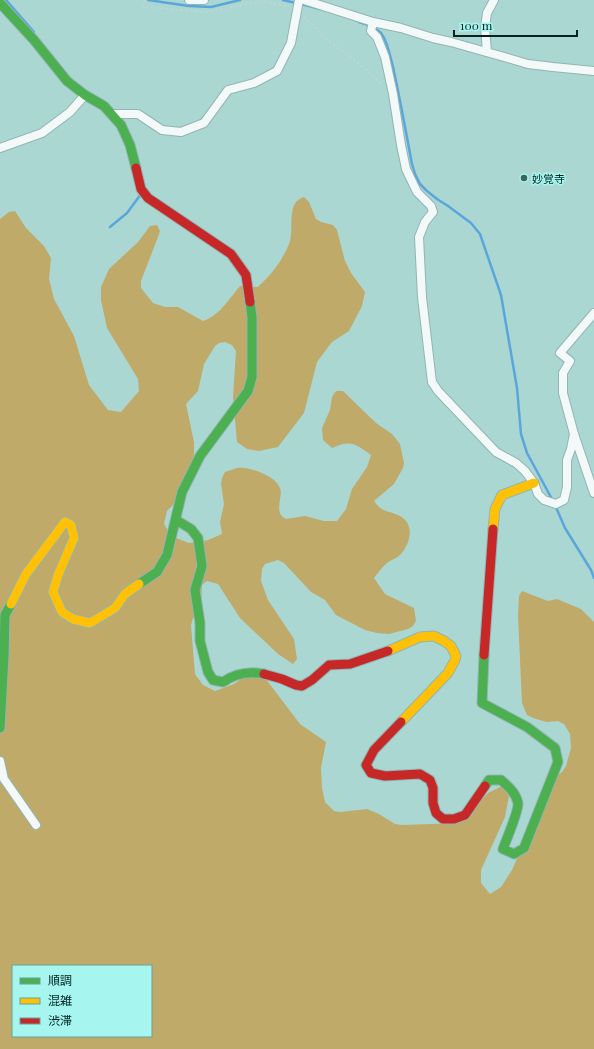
<svg xmlns="http://www.w3.org/2000/svg" width="594" height="1049" font-family="'Playfair Display','Noto Sans JP',serif">
<rect width="100%" height="100%" fill="#abd7d3"/>
<path fill="#c0aa69" fill-rule="evenodd" d="M304,197L309,202L316,219L321,222L333,225L337,230L345,261L351,273L365,292L362,306L349,331L332,342L317,362L304,413L278,447L259,451L247,449L237,442L233,397L236,351L232,345L225,342L219,343L215,346L204,364L198,391L186,404L194,442V455L187,486L176,502L167,511L164,524L171,536L189,543L208,540L222,534L220,522L224,504L221,484L222,478L225,472C229,471 233,469 237,468C249,466 276,476 280,488C283,496 276,507 281,515C282,517 285,518 286,519L305,516L324,521H337L346,509L352,489L367,467L371,455C354,443 351,440 332,448L323,440L322,428L330,410L332,397L336,391H343L376,423L392,434L400,444L404,463L403,468L394,484L374,501C382,513 388,510 400,516C416,525 410,545 399,556C395,559 390,560 386,564C381,568 378,573 374,578L385,594L414,608L416,621L413,626L408,629L389,634L377,633L365,630L336,615L325,600L311,592L284,563L278,560L265,564L262,569L261,581L268,600L294,639L297,659L293,664L278,654L240,618L218,584L207,581L202,585L201,611L199,616L193,618L191,625L195,674L203,685L215,691L234,684L250,673L262,674L300,724L326,742L321,768L322,788L325,802L334,811L340,812L367,809L379,814L395,824L402,825L460,823L488,793L502,786L509,796L505,817L481,870V883L490,894L501,887L512,870L549,786L552,780L562,772L566,766L571,748L570,734L564,724L558,721L546,722L533,718L527,715L522,703L518,616L519,596L522,591L548,601L557,599L581,609L594,622V1049H0V219L9,212L15,211L26,228L44,246L51,258L49,279L54,299L74,336L89,385L108,410L121,412L139,391L138,379L107,328L101,300V287L109,269L138,242L150,226L157,225L160,231L158,237L141,281V288L153,303L165,307H178L203,321C219,316 229,299 240,286L258,287C271,275 282,261 289,244C295,230 285,202 304,197ZM13,966H151V1036H13Z"/>
<g fill="none" stroke-linecap="round" stroke-linejoin="round">
<path stroke="#5aa6db" stroke-width="2.5" d="M6,0L34,32
M148,0L189,6L211,7L240,0
M283,0L309,6L320,9
M359,22C366,24 376,28 381,33C388,42 390,56 393,67C400,99 406,132 412,164L415,174L420,184L427,191L437,199L448,206L471,223L480,234L501,295L517,388L521,434L527,453L553,501
M110,227L127,213L141,194
M555,505L565,528L591,570L594,578"/>
<g stroke="#92b4b2" stroke-width="10">
<path id="street" d="M189,0H204
M304,0L373,22L401,28L433,38L451,42L511,59L528,64L553,67L594,71
M373,22L371,31L377,37L385,57L393,94L401,145L406,169L417,192L431,206L433,212L425,222L419,237L422,297L432,382L438,391L496,452L516,463L525,471L534,483L538,494L544,500L556,504L564,500L567,487V460L571,449L574,434
M487,52L485,27L487,13L494,0
M111,114H138L162,130L181,132L204,123L228,90L254,83L277,71L291,43L299,0
M0,148L42,133L70,112L85,95
M594,313L560,353L570,361L563,373V393L574,434L594,493
M0,761L4,779L36,825"/>
</g>
<g stroke="#92b4b2" stroke-width="11">
<path id="fast" d="M0,3L34,40L67,81L85,95L104,106L121,125L130,145L136,168
M176,520L191,529L198,538L202,566L195,590L200,623V641L208,672L213,680L223,682C236,673 249,671 264,674
M139,584L157,572L167,555L182,492L200,456L248,391L252,377V317L250,302
M484,655L482,703L527,727L555,748L558,762L524,848L514,854L503,849C506,840 519,811 518,803C516,793 508,786 501,780H489L485,786
M0,728L4,655L5,615L11,604"/>
</g>
<g stroke="#92b4b2" stroke-width="11">
<path id="slow" d="M493,529L495,509L502,495L534,483
M11,604L26,574L65,522L71,525L74,538L58,575L53,592L62,612L73,619L90,623L115,608L125,594L139,584
M388,651L420,637L434,636L444,641L451,646L456,656L455,660L448,673L401,722"/>
</g>
<g stroke="#92b4b2" stroke-width="11">
<path id="jam" d="M136,168L141,189L148,198L231,254L246,275L250,302
M484,655L493,529
M264,674L282,679L296,685L302,686L312,680L329,665L350,664L388,651
M401,722L374,750L366,765L371,773L385,776L420,774L430,780L433,788V803L436,813L443,819H454L465,815L485,786"/>
</g>
<path stroke="#c6d5d4" stroke-width="1.5" stroke-dasharray="2 3" stroke-linecap="butt" d="M145,0L143,7L207,12L263,1L289,7
M304,17L331,43L351,57L383,85"/>
<use href="#street" stroke="#f2f9f8" stroke-width="8"/>
<use href="#fast" stroke="#4caf50" stroke-width="9"/>
<use href="#slow" stroke="#ffc107" stroke-width="9"/>
<use href="#jam" stroke="#c62828" stroke-width="9"/>
</g>
<circle fill="#3c6360" stroke="#a6f6ef" stroke-width="1.5" cx="524" cy="178" r="4"/>
<g text-anchor="middle" dominant-baseline="central" stroke-width="3" stroke-linejoin="round" paint-order="stroke">
<g font-size="11" fill="#012422" stroke="#a6f6ef" text-anchor="start">
<text x="532" y="178">妙覚寺</text>
</g>
</g>
<rect x="12" y="965" width="140" height="72" fill="#a6f6ef" stroke="#64a29d"/>
<rect x="20" y="978" width="20" height="6" fill="#4caf50" stroke="#64a29d"/>
<text x="48" y="985" font-size="12" fill="#012422">順調</text>
<rect x="20" y="998" width="20" height="6" fill="#ffc107" stroke="#64a29d"/>
<text x="48" y="1005" font-size="12" fill="#012422">混雑</text>
<rect x="20" y="1018" width="20" height="6" fill="#c62828" stroke="#64a29d"/>
<text x="48" y="1025" font-size="12" fill="#012422">渋滞</text>
<path d="M454 30v6h123v-6" fill="none" stroke="#012422" stroke-width="2"/>
<text x="460" y="30" font-size="12" fill="#012422" stroke="#a6f6ef" stroke-width="3" paint-order="stroke">100 m</text>
</svg>
